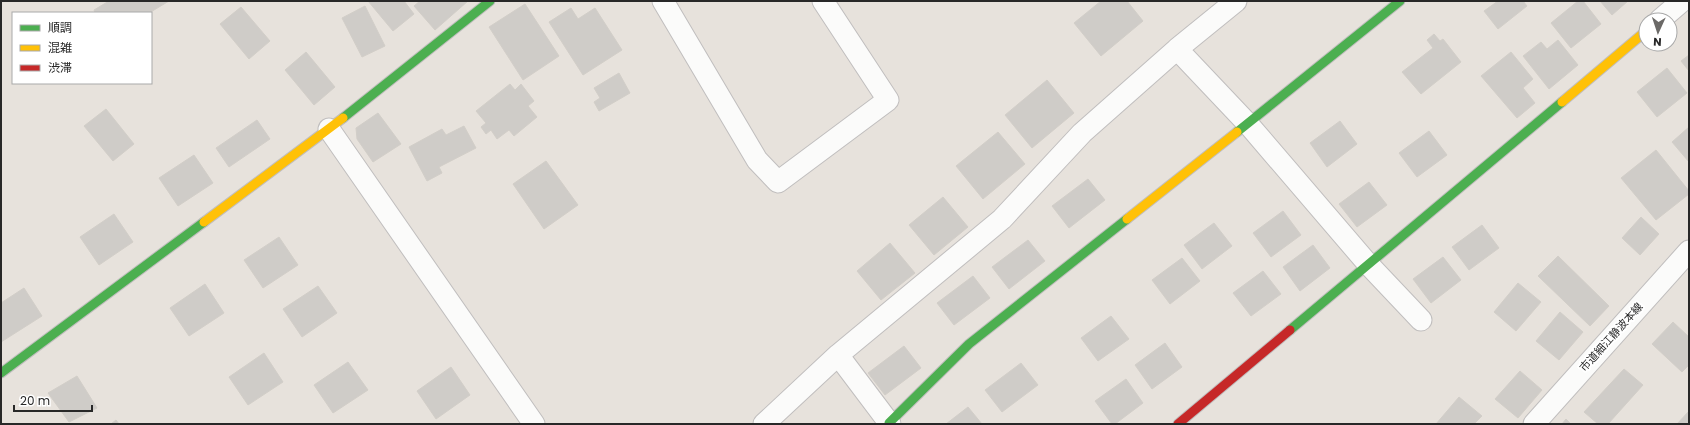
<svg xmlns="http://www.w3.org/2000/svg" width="1690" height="425" font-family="Poppins,'Noto Sans JP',sans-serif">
<rect width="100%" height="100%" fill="#e7e2dc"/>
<path fill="#cfccc8" stroke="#d2cec8" d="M109,1H169L149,13H95L94,10Z
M368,1H404L414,14L393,31Z
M420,1H468L435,30L414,6Z
M1101,1H1127L1143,21L1101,56L1074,23Z
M1498,1H1523L1527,6L1498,29L1484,11Z
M1578,1H1583L1601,24L1571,48L1551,23Z
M1600,1H1628L1612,15Z
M525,4L559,56L523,80L489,27Z
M365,6L385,46L362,57L342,18Z
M241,7L270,41L249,59L220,24Z
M571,8L578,19L595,8L622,50L583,75L549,22Z
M1434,34L1440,41L1443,39L1461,62L1421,94L1402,72L1433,48L1427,40Z
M1558,40L1578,65L1549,89L1523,56L1541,42L1547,49Z
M306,52L335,87L314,105L285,70Z
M1511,52L1533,79L1523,88L1535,103L1517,118L1481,76Z
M1689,55V71L1681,61Z
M1667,68L1687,93L1657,117L1637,92Z
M619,73L630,93L599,111L594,102L600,98L594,88Z
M1047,80L1074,113L1032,148L1005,115Z
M510,84L515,90L521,84L534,101L528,106L537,117L514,136L509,130L497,139L491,130L486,134L481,127L486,123L476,111Z
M106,109L134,144L113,161L84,126Z
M378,113L401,144L373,162L357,139L356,128Z
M257,120L270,139L229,167L216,148Z
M1340,121L1357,144L1327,167L1310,143Z
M464,126L476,148L439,167L442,173L427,181L409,147L442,129L446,135Z
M1689,127V162L1672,142Z
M1429,131L1447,155L1417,177L1399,153Z
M998,132L1025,164L983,199L956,166Z
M1656,150L1689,191V194L1656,220L1621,178Z
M194,155L213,183L178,206L159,178Z
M546,161L578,205L544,229L513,184Z
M1088,179L1105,200L1069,228L1052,206Z
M1369,182L1387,205L1357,227L1339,204Z
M943,197L968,227L934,255L909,225Z
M1283,211L1301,235L1271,257L1253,233Z
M114,214L133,242L99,265L80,237Z
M1641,217L1659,234L1640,255L1622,238Z
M1214,223L1232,246L1202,269L1184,245Z
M1482,225L1499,248L1469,270L1452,247Z
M279,237L298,265L263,288L244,260Z
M1028,240L1045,261L1009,289L992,267Z
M890,243L915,273L881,300L857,271Z
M1313,245L1330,268L1300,291L1283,267Z
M1558,256L1609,306L1590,326L1538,276Z
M1443,257L1461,280L1431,303L1413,279Z
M1182,258L1200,281L1170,304L1152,280Z
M1263,271L1281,294L1251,316L1233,293Z
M973,276L990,298L954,325L937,303Z
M1518,283L1541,302L1516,331L1494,312Z
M205,284L224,313L189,336L170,308Z
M318,286L337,313L302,337L283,309Z
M24,288L42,316L1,342V303Z
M1560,312L1583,332L1559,360L1536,341Z
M1111,316L1129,339L1098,361L1081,338Z
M1673,322L1689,337V365L1682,372L1652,344Z
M1165,343L1182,367L1152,389L1135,365Z
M904,346L921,368L885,395L868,373Z
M264,353L283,382L248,405L229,377Z
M348,362L368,390L333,413L314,385Z
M1021,363L1038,385L1002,412L985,390Z
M451,367L470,395L436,419L417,391Z
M1624,369L1643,385L1608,424H1598L1584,412Z
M1520,371L1542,390L1518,418L1495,399Z
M77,376L97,408L69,422L48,393Z
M1126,379L1143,403L1115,424H1112L1095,401Z
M1459,397L1482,416L1474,424H1436Z
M968,407L982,424H946Z
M1689,411V424H1677Z
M1566,419L1571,424H1562Z
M116,420L119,424H111Z"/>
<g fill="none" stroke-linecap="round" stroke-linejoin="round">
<g stroke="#c0bebe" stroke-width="23">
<path id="street" d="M663,1L757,160L778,182L888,100L823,1
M1660,20L1682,1
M1177,49L1248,124L1368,264L1421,320
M329,129L534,424
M838,355L890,424
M764,424L838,355L1002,219L1082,133L1177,49L1236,1
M1534,424L1689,251"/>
</g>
<g stroke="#c0bebe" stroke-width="11">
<path id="fast" d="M343,118L490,1
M1237,132L1400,1
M1290,330L1562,102
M1,373L204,222
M889,423L969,344L1127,219"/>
</g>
<g stroke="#c0bebe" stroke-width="11">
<path id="slow" d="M1562,102L1646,31
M1127,219L1237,132
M204,222L343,118"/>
</g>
<g stroke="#c0bebe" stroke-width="11">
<path id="jam" d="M1178,424L1290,330"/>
</g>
<use href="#street" stroke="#fbfbfa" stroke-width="21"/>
<use href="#fast" stroke="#4caf50" stroke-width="9"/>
<use href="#slow" stroke="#ffc107" stroke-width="9"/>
<use href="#jam" stroke="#c62828" stroke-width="9"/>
</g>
<g text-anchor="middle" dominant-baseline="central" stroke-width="4" stroke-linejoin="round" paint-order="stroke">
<g font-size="11" fill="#282828" stroke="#fff">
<text transform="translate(1611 337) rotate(-48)">市道細江静波本線</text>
</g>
</g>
<rect width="1690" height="425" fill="none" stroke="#282828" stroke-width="4"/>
<rect x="12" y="12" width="140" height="72" fill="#ffffff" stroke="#a9a9a9"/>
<rect x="20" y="25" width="20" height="6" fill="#4caf50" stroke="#a9a9a9"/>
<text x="48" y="32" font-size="12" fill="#282828">順調</text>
<rect x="20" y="45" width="20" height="6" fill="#ffc107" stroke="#a9a9a9"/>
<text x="48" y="52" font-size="12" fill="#282828">混雑</text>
<rect x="20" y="65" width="20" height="6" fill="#c62828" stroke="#a9a9a9"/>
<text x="48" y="72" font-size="12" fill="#282828">渋滞</text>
<g transform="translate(1658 32) rotate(183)"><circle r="19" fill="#ffffff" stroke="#a9a9a9"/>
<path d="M0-3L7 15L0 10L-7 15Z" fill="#6b6967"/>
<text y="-6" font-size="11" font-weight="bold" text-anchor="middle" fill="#282828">N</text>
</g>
<path d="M14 405v6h78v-6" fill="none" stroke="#282828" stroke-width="2"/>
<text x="20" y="405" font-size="12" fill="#282828" stroke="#ffffff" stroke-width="3" paint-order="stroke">20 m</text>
</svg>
